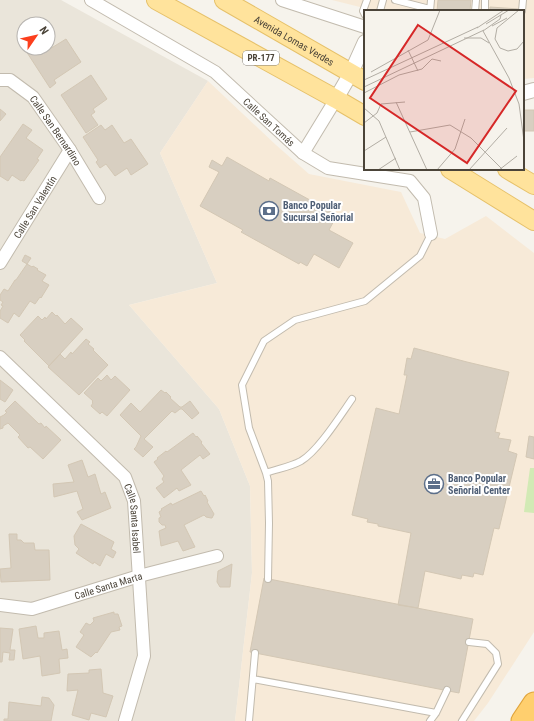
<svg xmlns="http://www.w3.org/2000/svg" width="534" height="721" font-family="'Roboto Condensed',sans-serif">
<rect width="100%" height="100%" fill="#f6f3ec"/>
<path fill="#eae5da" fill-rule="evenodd" d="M0,0H61L208,81L160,153L217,283L129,305L219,409L250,486L252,573L235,721H0ZM24,24H48V48H24Z"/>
<path fill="#f7ead8" d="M332,0H534V78L523,79V11H371L368,9Z
M208,81L276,145L309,174L401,192L420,233L445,239L486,216L534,253V632L488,703L474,721H235L252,573L250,486L219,409L129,305L217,283L160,153Z"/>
<path fill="#d2eab5" d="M530,468H534V513L524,512Z"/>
<path fill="#d8cfc1" stroke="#d3c7b4" d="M438,0H471L470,11H437Z
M490,7L519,9V11H490Z
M66,39L81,62L54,80L56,83L50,88L26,51L29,48H43L45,52Z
M91,75L107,99L93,109L95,112L91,115L98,125L86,133L61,95Z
M0,109L6,114L0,121Z
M523,110H534V131H523Z
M23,124L32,130L26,138L43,150L37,159L39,160L24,181L22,180L21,181L12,175L8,181L0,176V157Z
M101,125L105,130L112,125L124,143L131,139L148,164L131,175L127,168L115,176L106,164L100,168L96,162L98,160L83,137Z
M227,157L269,181L270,178L337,215L329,230L353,243L339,268L314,254L307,266L300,262L299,264L241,232L243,230L200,206L219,172L209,167L212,160L222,166Z
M25,255L31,258L27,264L32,267L33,266L38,269L37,270L46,275L42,281L49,285L41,298L40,297L35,304L30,301L19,317L14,313L8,323L0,318V311L3,306L1,305L3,302L0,300V295L4,289L8,291L15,280H16L27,264L22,261Z
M52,312L56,316L57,315L65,324L71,318L83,329L49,366L24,341L25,340L20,335L38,316L42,320L45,317L46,319Z
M86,339L90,342L88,344L94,349L93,350L108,365L79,395L48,367L60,354L65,359L71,352L72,354Z
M414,348L467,362L509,372L495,432L500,433L498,438L511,440L508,451L517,454L499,529L494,528L483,575L474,573L473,577L462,575L461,579L425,571L418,608L398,605L411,533L378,526V524L367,522L368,519L352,515L376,408L399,414L407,375H404L407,358L411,359Z
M107,375L111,380L115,376L130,390L107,416L102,412L100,414L91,406L93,403L92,402L93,401L84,393L98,378L101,381Z
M0,380L13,390L5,402L0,399Z
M161,390L165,393L166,392L171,397L170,398L180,407H182L190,401L199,413L192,419L182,409H180L175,413L172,411L144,439L153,447L143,457L134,449L136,447L141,436L120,415L131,403L140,412Z
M15,401L39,424L41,423L45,428L46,426L61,440L43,459L30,447L28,448L18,437L20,435L8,423L3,426V428L0,429V417L4,415L7,412L5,411Z
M193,433L196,437L197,436L202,442L201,443L210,454L203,459L200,455L181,470L191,485L179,491L177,488L164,498L156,488L164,482L162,479L164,476L154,462L158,459L157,458L166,451L167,452Z
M529,436L534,437V459L526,457Z
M82,460L88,477L95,474L101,494L105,492L111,508L82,520L77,512L83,509L77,491L54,497L53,484L74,482L68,465Z
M201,491L204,496L205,495L208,501L207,502L214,514L212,518H211L206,517L204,515L184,525L195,547L183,551L178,541L161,546L159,531L166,528L165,525H162L159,522V518L161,517L159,512L162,510L161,509L171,503L172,505Z
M81,524L114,542L111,549L116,552L113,558L106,554L100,566L94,562L93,564L76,553L79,549L75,545L74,536Z
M9,534H17V540H21L24,543H34L35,550H49L50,580L1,582L0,569L11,568Z
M232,564L230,587H220L217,582L218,571Z
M264,578L473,619L459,693L250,652Z
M114,612V614H118L122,626L119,627L120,630L111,632L97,653L96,652L91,657L76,647L84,635L80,632L86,623L90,625L94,621L93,618Z
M36,626L38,638H44V633L59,631L62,650L67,649L68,658L59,659L60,673L42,676L40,656L23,659L19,629Z
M0,628L13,629L10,650H15L14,660H9L10,653L3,652L2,662H0Z
M101,669L103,693L113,696L106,717L91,713L89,720L72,715L78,690L67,691L68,674L89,673V670Z
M42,697L49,698L54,705L51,721H4V719H8L9,702L41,706Z"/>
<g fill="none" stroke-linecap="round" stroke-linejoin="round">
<g stroke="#c2bbae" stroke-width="8">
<path id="service" d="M395,0L430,9
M380,11L383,0
M430,11L431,0
M475,11L476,0
M485,11V0
M522,11L523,0
M365,15L363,11L367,0
M266,473C277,469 290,467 301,461C318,451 340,416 352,399
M268,579L269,523L268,481L266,473L249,428L242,385L264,341L295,320L365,301L420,256L431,234
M253,679L436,713
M249,721L255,653
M430,721L436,713L447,690
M462,721L498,664L496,653L487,644L469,642"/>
</g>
<g stroke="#c2bbae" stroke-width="14">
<g id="minor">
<path id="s1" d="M91,0L215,72L303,153L328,168L410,181L424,198L431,234"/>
<path d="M282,0L365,27"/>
<path id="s2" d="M0,80H10L33,97L70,150L99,198"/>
<path d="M303,153L336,99"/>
<path id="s3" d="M0,263L70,150"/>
<path id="s4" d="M0,357L125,477L134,501L144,656L125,721"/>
<path id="s5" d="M0,605L32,609L139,576L217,556"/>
</g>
</g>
<g stroke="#c2bbae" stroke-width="16">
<path id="tertiary" d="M523,93L534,90
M336,99L351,73L365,42"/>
</g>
<g stroke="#e6c16a" stroke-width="20">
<g id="primary">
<path d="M156,0L336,99L365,116"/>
<path id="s6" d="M224,0L365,81"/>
<path d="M450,169L534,221"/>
<path d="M507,169L534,185"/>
</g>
</g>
<g stroke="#e0a43c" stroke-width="23">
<path id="motorway" d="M522,721L534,703"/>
</g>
<use href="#service" stroke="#fff" stroke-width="6"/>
<use href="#minor" stroke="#fff" stroke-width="12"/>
<use href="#tertiary" stroke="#fff" stroke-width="14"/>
<use href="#primary" stroke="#ffe39c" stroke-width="18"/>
<use href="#motorway" stroke="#ffcf6e" stroke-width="21"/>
</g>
<defs>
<g id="bank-ring" transform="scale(1)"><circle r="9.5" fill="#fff" stroke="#5c6f8a" stroke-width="1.5"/><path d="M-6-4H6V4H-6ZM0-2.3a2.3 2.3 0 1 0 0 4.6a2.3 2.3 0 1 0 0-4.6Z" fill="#5c6f8a"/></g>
<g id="office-ring" transform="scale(1)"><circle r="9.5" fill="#fff" stroke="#5c6f8a" stroke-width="1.5"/><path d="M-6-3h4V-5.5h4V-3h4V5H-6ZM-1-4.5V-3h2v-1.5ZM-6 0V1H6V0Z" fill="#5c6f8a"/></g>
</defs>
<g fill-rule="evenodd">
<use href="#bank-ring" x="269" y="211"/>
<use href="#office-ring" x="434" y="484"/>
</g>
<g text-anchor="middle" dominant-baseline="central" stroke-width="4" stroke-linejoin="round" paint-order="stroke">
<rect fill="#fff" stroke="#817c74" stroke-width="1" x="243" y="51" width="36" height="14" rx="3"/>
<g font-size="9" font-weight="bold" fill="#4b4439">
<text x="261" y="58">PR-177</text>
</g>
<g font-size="10" fill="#4b4439" stroke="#fff">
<text stroke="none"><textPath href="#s6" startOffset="81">Avenida Lomas Verdes</textPath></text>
<text stroke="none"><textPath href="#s1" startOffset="217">Calle San Tomás</textPath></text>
<text stroke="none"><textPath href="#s2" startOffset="79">Calle San Bernardino</textPath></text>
<text stroke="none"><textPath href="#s3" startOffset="66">Calle San Valentín</textPath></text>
<text stroke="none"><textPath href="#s4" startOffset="216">Calle Santa Isabel</textPath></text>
<text stroke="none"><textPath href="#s5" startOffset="112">Calle Santa Marta</textPath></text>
</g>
<g font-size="10" font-weight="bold" fill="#4e5e75" stroke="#fff" text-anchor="start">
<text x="283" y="205">Banco Popular<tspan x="283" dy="12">Sucursal Señorial</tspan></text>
<text x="448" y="478">Banco Popular<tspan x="448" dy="12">Señorial Center</tspan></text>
</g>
</g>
<g transform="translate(364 10)">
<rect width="160" height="160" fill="#f6f3ec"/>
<path fill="none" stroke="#b2ada4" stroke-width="1" d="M155,0L133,18L131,29L136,38L144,41L153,39L160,31M137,5L136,9L119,21L145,68L155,94L160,131M122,14L145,0M128,16L143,8M113,18L140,0M100,28H117L125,33M44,40L54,61M7,62L64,30L76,0M0,70L114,17M0,77L120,20M0,83L35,65L58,59L68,49L77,51M32,92L63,160M0,98L15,111L36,160M0,113L13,103L17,94L41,92M46,122L86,115L107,128L139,160M0,141L22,127M14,160L32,148M73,160L91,139L101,109M105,160L143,118M135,160L153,146"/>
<path fill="#d62828" fill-opacity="0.15" stroke="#d62828" stroke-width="2" d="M54,15L152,81L103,153L6,88Z"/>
<rect width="160" height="160" fill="none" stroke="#4b4439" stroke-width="2"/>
</g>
<g transform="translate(36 36) rotate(56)"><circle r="19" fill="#ffffff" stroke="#b7b4b0"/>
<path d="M0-3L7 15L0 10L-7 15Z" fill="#fc3f1d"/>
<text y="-6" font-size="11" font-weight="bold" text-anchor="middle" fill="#4b4439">N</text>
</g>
</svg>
